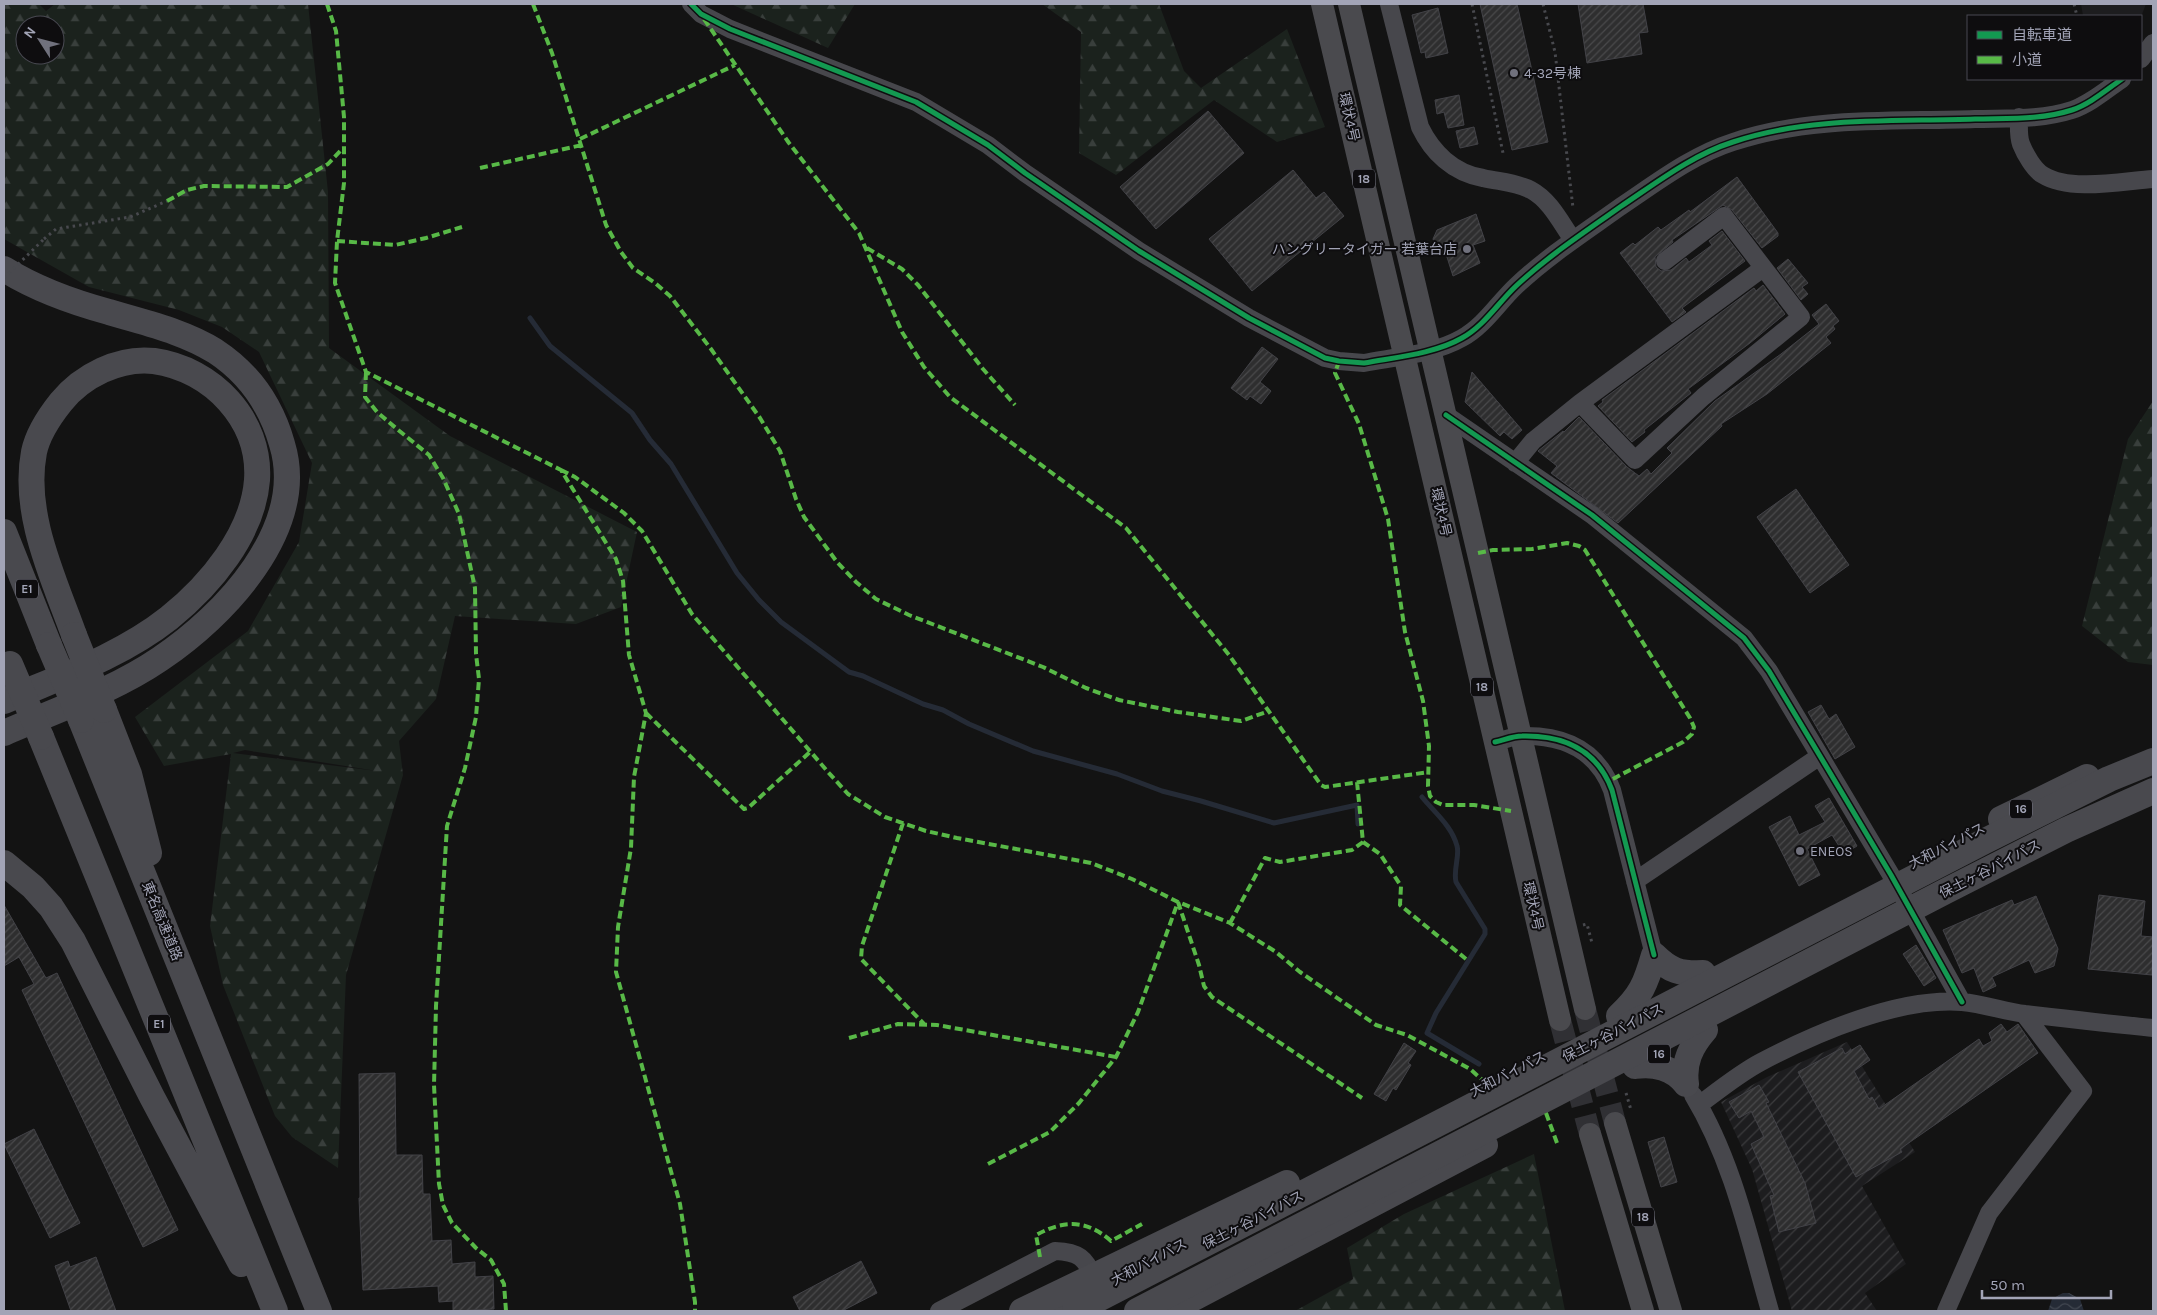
<svg xmlns="http://www.w3.org/2000/svg" width="2157" height="1315" font-family="Karla,'Noto Sans JP',sans-serif">
<defs>
<pattern id="industrial-furrows" width="10" height="10" patternUnits="userSpaceOnUse" patternTransform="scale(1.25)"><rect width="10" height="10" fill="#1d1d1f"/><path d="M-1 1l2-2M0 10L10 0M9 11l2-2" fill="none" stroke="#3b3b3d"/></pattern>
<pattern id="forest-firs" width="22" height="20" patternUnits="userSpaceOnUse" patternTransform="scale(1.25)"><rect width="22" height="20" fill="#1b221d"/><path d="M5 1l3.5 6h-7zM16 11l3.5 6h-7z" fill="#393f3c"/></pattern>
<pattern id="water-waves" width="16" height="10" patternUnits="userSpaceOnUse" patternTransform="scale(1.25)"><rect width="16" height="10" fill="#252b36"/><path d="M0 5q4-4 8 0t8 0" fill="none" stroke="#424751"/></pattern>
<pattern id="building-hatch" width="6" height="6" patternUnits="userSpaceOnUse" patternTransform="scale(1.25)"><rect width="6" height="6" fill="#2e2e2f"/><path d="M-1 1l2-2M0 6l6-6M5 7l2-2" fill="none" stroke="#49494b"/></pattern>
</defs>
<rect width="100%" height="100%" fill="#131313"/>
<path fill="#1d1d1f" d="M2081,4H2146L2141,17L2083,16Z"/>
<path fill="url(#industrial-furrows)" d="M1847,1042L1915,1152L1862,1186L1906,1264L1865,1293L1877,1311H1792L1752,1169L1721,1102L1767,1077Z"/>
<path fill="url(#forest-firs)" fill-rule="evenodd" d="M4,4H39L46,11L55,4H308L328,192L329,348L450,436L637,532L621,607L576,624L455,616L436,699L399,741L403,775L346,975L338,1168L292,1137L275,1116L223,985L210,926L231,754L164,766L135,717L248,631L299,542L312,463L259,352L222,327L179,310L89,287L4,239ZM25,25H55V55H25ZM245,750L377,771L233,753Z
M731,4H855L828,48Z
M1042,4H1159L1184,71L1201,88L1287,29L1325,127L1277,142L1214,100L1116,175L1079,153L1081,32Z
M2153,401V665L2128,662L2082,626L2128,439Z
M1534,1154L1565,1311H1295L1353,1279L1347,1248L1404,1214Z"/>
<path fill="url(#water-waves)" d="M2063,1293H2069L2080,1299L2084,1311H2048L2052,1299Z"/>
<g fill="none" stroke-linecap="round" stroke-linejoin="round">
<path stroke="#252b36" stroke-width="5" d="M530,318L550,346L632,413L650,440L671,464L737,573L759,600L781,622L849,672L863,676L923,704L943,710L969,724L1033,751L1117,774L1162,791L1201,801L1274,823L1357,805L1358,824
M1422,797C1434,812 1452,826 1457,846C1460,855 1453,870 1456,882L1485,929V934L1436,1013L1427,1033L1479,1064"/>
</g>
<path fill="url(#building-hatch)" stroke="#424247" d="M1480,4H1517L1548,142L1512,150Z
M1578,4H1643L1648,32L1639,33L1642,54L1587,63Z
M1438,8L1448,53L1426,58L1425,52L1421,53L1412,15Z
M1459,95L1464,125L1448,128L1444,112L1437,114L1435,100Z
M1208,111L1244,153L1156,229L1120,187Z
M1474,127L1478,144L1460,148L1456,131Z
M1293,170L1316,198L1324,192L1344,216L1252,291L1209,239Z
M1737,177L1778,233V236L1762,248L1732,210L1723,205L1672,240L1673,242L1655,257L1656,267L1661,271L1671,270L1686,258L1689,262L1712,245L1709,241L1722,231L1745,261L1682,308L1686,312L1672,322L1620,253L1633,243L1635,245L1658,227L1661,230L1689,210L1690,212Z
M1476,214L1485,241L1473,245L1480,263L1453,276L1446,254L1439,256L1433,239L1437,230Z
M1788,259L1808,283L1802,287L1808,294L1801,300L1777,268Z
M1763,285L1785,314L1750,343L1688,389L1691,393L1644,430L1645,432L1632,442L1598,406L1603,402L1602,400L1754,288L1756,291Z
M1826,304L1839,321L1833,326L1835,329L1826,337L1831,343L1767,394L1721,424L1722,426L1618,523L1551,473L1557,466L1538,451L1563,431L1564,432L1579,417L1627,467L1639,476L1647,469L1651,474L1672,453L1667,448L1715,401L1781,354L1819,324L1812,315Z
M1262,347L1278,359L1260,382L1271,391L1261,404L1250,396L1247,400L1231,388Z
M1472,372L1522,430L1512,439L1504,432L1500,436L1465,402Z
M1796,489L1849,565L1810,593L1757,517Z
M1821,705L1829,719L1836,714L1855,747L1835,759L1808,712Z
M1829,798L1857,846L1844,854L1832,835L1807,849L1820,875L1799,886L1769,827L1790,816L1799,835L1825,822L1815,806Z
M2099,895L2145,901L2141,936L2153,937L2152,975L2088,969Z
M2036,896L2058,949L2054,966L2035,973L2029,960L1992,977L1996,986L1983,992L1974,968L1962,973L1943,930L2012,900L2014,905Z
M4,905L46,978L57,973L178,1230L143,1247L22,990L34,984L19,957L4,966Z
M1916,945L1936,978L1924,986L1903,954Z
M2001,1024L2007,1032L2018,1024L2038,1053L1900,1149L1902,1152L1856,1177L1798,1072L1842,1048L1845,1054L1860,1045L1870,1060L1854,1071L1869,1099L1872,1097L1879,1109L1979,1039L1983,1046L1992,1041L1989,1033Z
M1404,1043L1416,1051L1408,1063L1411,1065L1396,1090L1393,1088L1386,1101L1374,1094Z
M395,1073L396,1155H422L423,1194H430L432,1241L451,1240L452,1264L475,1262V1277L493,1276L494,1309L453,1311V1301L439,1302L438,1286L363,1290L359,1198H360L359,1074Z
M1759,1085L1769,1102L1766,1103L1805,1183L1816,1223L1779,1232L1770,1196L1774,1195L1751,1144L1764,1137L1751,1111L1739,1118L1729,1102Z
M34,1129L80,1223L50,1238L4,1144Z
M1664,1137L1677,1182L1661,1187L1648,1142Z
M96,1257L116,1311H71L55,1266L68,1261L70,1267Z
M861,1261L877,1293L842,1311H800L793,1297Z"/>
<g fill="none" stroke-linecap="round" stroke-linejoin="round">
<path stroke="#303034" stroke-width="22" stroke-dasharray="22 11" stroke-linecap="butt" d="M1585,1009L1615,1123
M1560,1020L1590,1134"/>
<path stroke="#48494e" stroke-width="3" stroke-dasharray="2.5 4" stroke-linecap="butt" d="M1472,4L1503,153
M1543,4L1555,52L1573,208
M2074,4L2077,16
M44,239L56,229L130,217L167,201
M1583,925L1587,924L1592,943
M1626,1093L1631,1110"/>
<path stroke="#47474c" stroke-width="18" d="M691,4L701,14L730,29L916,102L988,145L1025,173L1139,251L1249,318L1325,358L1339,361L1364,363C1396,357 1434,354 1462,338C1484,326 1498,303 1516,286C1548,256 1585,232 1620,207C1656,183 1692,155 1733,142C1810,116 1895,122 1975,119C2007,118 2041,120 2072,110C2090,104 2106,90 2122,79
M1389,4L1420,127C1432,152 1453,173 1483,178C1500,182 1515,182 1531,190C1550,200 1561,223 1573,240
M2141,59L2153,43
M2019,117C2019,126 2018,136 2021,144C2025,154 2034,170 2043,175C2070,192 2123,181 2153,179
M1580,403L1635,460L1703,397L1801,317L1724,216L1665,261
M1446,415L1592,515L1744,638L1769,671L1820,756L1891,875L1962,1002
M1515,463L1533,441L1580,403L1763,268
M1495,742C1504,740 1513,736 1522,736C1564,735 1597,750 1612,790L1654,955
M1635,881L1820,756
M1693,1095C1733,1161 1749,1238 1770,1311
M1699,1105C1719,1090 1740,1073 1761,1062C1816,1033 1899,997 1962,1002C1983,1004 2004,1011 2025,1014C2068,1019 2111,1024 2153,1028
M939,1311L1055,1251C1085,1252 1085,1262 1099,1285
M1946,1311L1989,1213L2083,1091L2024,1014"/>
<path stroke="#4a4a4e" stroke-width="22" d="M1322,4L1560,1020
M1349,4L1585,1009
M1615,1123L1671,1311
M1590,1134L1643,1311"/>
<path stroke="#49494e" stroke-width="26" d="M4,269C36,289 72,302 109,312C145,323 183,331 215,351C250,374 271,405 282,444C308,529 224,616 160,659C113,691 56,710 4,733
M4,532L49,645
M4,701C60,677 121,656 169,618C210,585 253,534 257,480C261,420 212,369 154,361C119,357 82,376 61,402C49,417 38,433 34,452C22,514 54,579 74,635
M104,710L129,774L149,853
M81,720L319,1311
M41,737L275,1311
M2001,819L2087,777
M4,863L33,887L51,907L73,941L152,1097L241,1264
M1619,1016C1641,996 1646,983 1654,955C1670,971 1680,974 1703,973
M1635,1066C1654,1063 1674,1068 1686,1084
M1686,1084C1683,1062 1691,1046 1705,1030
M1053,1311L1094,1290
M1169,1311L1485,1145"/>
<path stroke="#48494e" stroke-width="3" stroke-dasharray="2.5 4" stroke-linecap="butt" d="M4,278L44,239"/>
<path stroke="#49494e" stroke-width="26" d="M74,635L104,710
M49,645L81,720
M10,664L41,737
M1022,1311L1287,1183
M1075,1311L1985,841L2109,779L2153,761
M1137,1311L1946,891L2066,830L2153,791"/>
<path stroke="#58b947" stroke-width="4" stroke-dasharray="8 4" stroke-linecap="butt" d="M327,4L336,31L344,117V183L337,241L335,283L366,372L561,470L616,559L623,581L629,655L646,713L634,777L631,848L618,927L616,972L680,1204L695,1302V1311
M533,4L552,53L606,225L621,252L633,268L655,283L670,296L711,349L760,418L780,451L796,499L804,517L837,562L856,582L876,599L909,615L1043,667L1086,688L1119,700L1178,712L1241,721L1269,711
M704,19L789,143L859,233L902,332L924,367L950,397L1126,528L1229,655L1321,785L1325,787L1429,772
M580,139L735,65
M480,168L582,145
M167,201L187,190L204,186L287,187L328,164L343,148
M337,241L395,245L426,238L462,227
M867,248L902,269L918,285L983,369L1015,405
M1339,361L1335,373L1359,424L1388,519L1405,632L1423,701L1429,746L1428,786L1430,796L1436,802L1443,805H1474L1511,811
M366,372L365,397L377,412L397,429L429,455L443,478L459,514L475,588L476,654L479,679L476,717L465,768L447,826L436,1006L434,1085L439,1184L443,1205L452,1223L476,1248L491,1260L504,1284L506,1311
M561,470L575,477L624,513L642,531L692,614L828,772L848,794L885,817L926,831L957,838L1091,863L1132,879L1178,902L1230,923L1276,952L1300,972L1376,1025L1407,1035L1470,1069L1487,1084
M1478,553L1493,550L1532,549L1567,543L1579,546L1585,550L1690,718L1694,727L1692,734L1683,742L1609,781
M646,713L744,809L748,808L810,752
M1357,782L1363,842L1380,854L1401,886L1400,905L1466,959
M903,823L862,946L861,959L924,1024
M1178,902L1199,965L1204,986L1212,997L1362,1098
M1230,923L1265,858L1280,862L1352,850L1363,842
M849,1038L898,1024L937,1025L1116,1057
M1546,1113L1557,1143
M988,1164L1050,1132L1079,1103L1116,1057L1138,1012L1178,902
M1040,1257L1036,1235C1064,1220 1086,1219 1111,1241L1142,1224"/>
<g stroke="#0e0d0f" stroke-width="8">
<path id="cycleway" d="M691,4L701,14L730,29L916,102L988,145L1025,173L1139,251L1249,318L1325,358L1339,361L1364,363C1396,357 1434,354 1462,338C1484,326 1498,303 1516,286C1548,256 1585,232 1620,207C1656,183 1692,155 1733,142C1810,116 1895,122 1975,119C2007,118 2041,120 2072,110C2090,104 2106,90 2122,79
M1446,415L1592,515L1744,638L1769,671L1820,756L1891,875L1962,1002
M1495,742C1504,740 1513,736 1522,736C1564,735 1597,750 1612,790L1654,955"/>
</g>
<use href="#cycleway" stroke="#139951" stroke-width="5"/>
</g>
<g fill="#70717d" stroke="#0e0d0f" stroke-width="2">
<circle cx="1514" cy="73" r="5"/>
<circle cx="1467" cy="249" r="5"/>
<circle cx="1800" cy="851" r="5"/>
</g>
<g text-anchor="middle" dominant-baseline="central" stroke-width="4" stroke-linejoin="round" paint-order="stroke">
<g fill="#0e0d0f" stroke="#767784" stroke-width="1">
<rect x="1353" y="169.5" width="22" height="19" rx="4"/>
<rect x="16" y="579.5" width="22" height="19" rx="4"/>
<rect x="1471" y="677.5" width="22" height="19" rx="4"/>
<rect x="2010" y="799.5" width="22" height="19" rx="4"/>
<rect x="148" y="1014.5" width="22" height="19" rx="4"/>
<rect x="1648" y="1044.5" width="22" height="19" rx="4"/>
<rect x="1632" y="1207.5" width="22" height="19" rx="4"/>
</g>
<g font-size="12" font-weight="bold" fill="#a2a4b6">
<text x="1364" y="179">18</text>
<text x="27" y="589">E1</text>
<text x="1482" y="687">18</text>
<text x="2021" y="809">16</text>
<text x="159" y="1024">E1</text>
<text x="1659" y="1054">16</text>
<text x="1643" y="1217">18</text>
</g>
<g font-size="14" fill="#a2a4b6" stroke="#0e0d0f" text-anchor="start">
<text x="1524" y="73">4-32号棟</text>
<text x="1457" y="249" text-anchor="end">ハングリータイガー 若葉台店</text>
<text x="1810" y="851">ENEOS</text>
</g>
<g font-size="14" fill="#a2a4b6" stroke="#0e0d0f">
<text transform="translate(1349 117) rotate(77)">環状4号</text>
<text transform="translate(1441 512) rotate(77)">環状4号</text>
<text transform="translate(1947 846) rotate(-27)">大和バイパス</text>
<text transform="translate(1990 869) rotate(-27)">保土ヶ谷バイパス</text>
<text transform="translate(1533 906) rotate(77)">環状4号</text>
<text transform="translate(162 921) rotate(68)">東名高速道路</text>
<text transform="translate(1613 1033) rotate(-27)">保土ヶ谷バイパス</text>
<text transform="translate(1508 1074) rotate(-27)">大和バイパス</text>
<text transform="translate(1253 1220) rotate(-27)">保土ヶ谷バイパス</text>
<text transform="translate(1149 1262) rotate(-28)">大和バイパス</text>
</g>
</g>
<rect width="2157" height="1315" fill="none" stroke="#a2a4b6" stroke-width="10"/>
<rect x="1967" y="15" width="175" height="65" fill="#0e0d0f" stroke="#494952"/>
<rect x="1977" y="31" width="25" height="8" fill="#139951" stroke="#494952"/>
<text x="2012" y="40" font-size="15" fill="#a2a4b6">自転車道</text>
<rect x="1977" y="56" width="25" height="8" fill="#58b947" stroke="#494952"/>
<text x="2012" y="65" font-size="15" fill="#a2a4b6">小道</text>
<g transform="translate(40 40) rotate(306)"><circle r="24" fill="#0e0d0f" stroke="#494952"/>
<path d="M0-4L9 19L0 12L-9 19Z" fill="#70717d"/>
<text y="-8" font-size="14" font-weight="bold" text-anchor="middle" fill="#a2a4b6">N</text>
</g>
<path d="M1982 1290v8h129v-8" fill="none" stroke="#a2a4b6" stroke-width="2.5"/>
<text x="1990" y="1290" font-size="15" fill="#a2a4b6" stroke="#0e0d0f" stroke-width="4" paint-order="stroke">50 m</text>
</svg>
